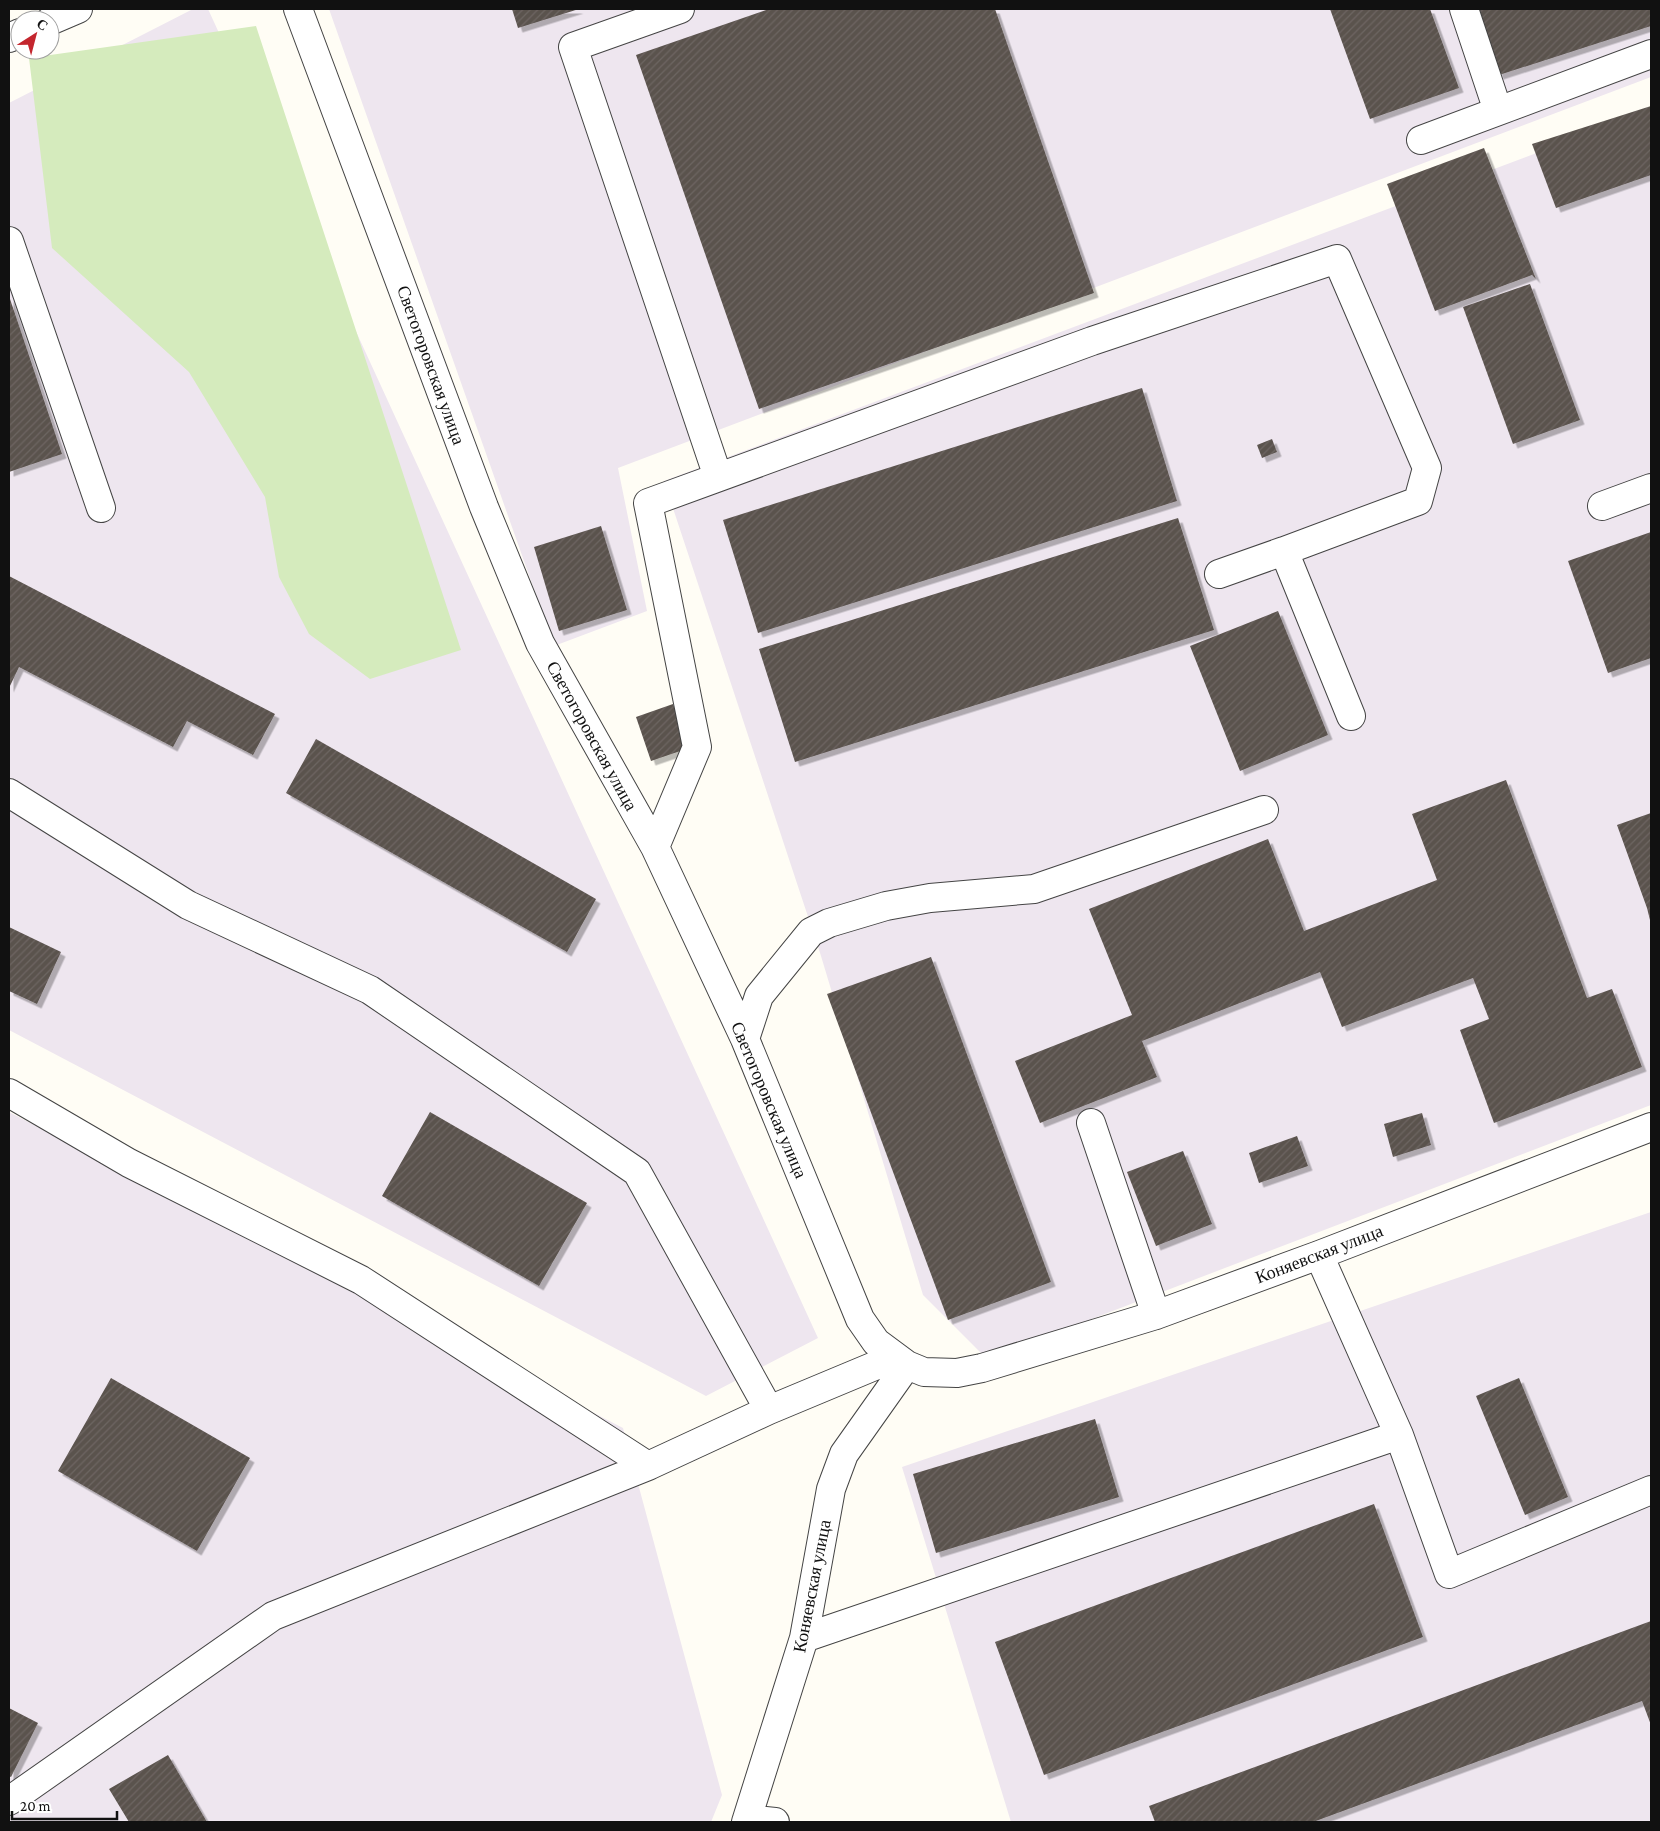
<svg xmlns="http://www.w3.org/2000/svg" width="1660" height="1831" font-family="'Crimson Pro',serif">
<defs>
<pattern id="building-hatch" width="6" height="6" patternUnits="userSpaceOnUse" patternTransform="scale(1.25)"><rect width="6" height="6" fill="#5a524d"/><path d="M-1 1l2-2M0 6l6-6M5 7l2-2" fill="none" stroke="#6d6662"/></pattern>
<filter id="shadow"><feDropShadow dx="4.5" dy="4.5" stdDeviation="0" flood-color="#0004"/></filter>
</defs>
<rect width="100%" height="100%" fill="#fffdf5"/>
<path fill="#eee6ef" d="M193,9H208L818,1338L706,1396L9,1030V103Z
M329,9H1651V77L618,468L647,611L554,646Z
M1651,110V1105L987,1359L923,1295L821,956L664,481Z
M9,1112L623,1428L722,1795L711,1822H9Z
M1651,1212V1822H1011L902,1467Z"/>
<path fill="#d5ebbd" d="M256,26L461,650L370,679L309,634L279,577L265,497L189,372L52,248L29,58Z"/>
<path fill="url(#building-hatch)" filter="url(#shadow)" d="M512,9H579L518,28Z
M769,9H995L1094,293L759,409L636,55Z
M1330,9H1430L1459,88L1370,119Z
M1478,9H1651V26L1499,75Z
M1651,106V175L1556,208L1532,144Z
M1484,148L1536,279L1532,275L1435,311L1387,184Z
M1530,284L1580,420L1513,444L1463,307Z
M9,296L62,454L9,472Z
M1142,388L1177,501L758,633L723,520Z
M1272,439L1277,452L1262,458L1257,445Z
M1178,518L1214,630L795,762L759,649Z
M601,526L627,610L559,631L534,547Z
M1651,532V658L1608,673L1568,561Z
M9,576L275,714L253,755L187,721L173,747L19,667L9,688Z
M1278,611L1328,735L1240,771L1190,646Z
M673,704L689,748L651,761L636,717Z
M316,739L596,899L567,952L286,793Z
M1506,780L1587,998L1612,989L1642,1067L1494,1123L1460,1030L1489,1019L1473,978L1342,1027L1320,972L1142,1041L1157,1077L1040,1123L1015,1061L1132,1015L1089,909L1268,839L1304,931L1437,880L1412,814Z
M1651,813V924L1647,908L1617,825Z
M9,927L61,952L37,1004L9,991Z
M931,957L1051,1282L948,1320L827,994Z
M430,1112L587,1203L539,1286L382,1196Z
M1422,1113L1431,1145L1393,1157L1384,1124Z
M1297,1136L1308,1166L1259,1183L1249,1153Z
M1183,1151L1212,1224L1156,1246L1127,1172Z
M111,1378L250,1458L197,1551L58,1471Z
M1519,1378L1568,1497L1525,1515L1476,1396Z
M1095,1419L1119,1497L936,1553L913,1474Z
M1374,1504L1423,1637L1044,1775L995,1642Z
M1651,1621V1725L1642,1701L1313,1822H1155L1149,1806Z
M9,1708L38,1723L11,1777L9,1776Z
M168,1755L207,1822H129L109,1789Z"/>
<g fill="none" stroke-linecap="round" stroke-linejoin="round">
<g stroke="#444" stroke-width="30">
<path id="minor" d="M298,9L484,507L540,643L655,847L745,1039L860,1319L876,1342L907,1365L924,1372L957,1373L982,1368L1156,1315L1319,1255L1651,1127
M680,9L573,47L718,477
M1464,9L1498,111
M50,21L78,9
M9,38L20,33
M1421,140L1651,54
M9,241L101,508
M1602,506L1651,488
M1219,574L1284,551
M9,793L188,905L370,990L637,1172L769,1410
M655,847L697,747L648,503L1092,341L1337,259L1427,468L1418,501L1284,551L1351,716
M745,1039L759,996L811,932L829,923L886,906L930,898L1034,889L1264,810
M9,1093L129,1163L361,1280L648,1466L769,1410L896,1357
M1091,1123L1156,1315
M1319,1255L1399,1435L1449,1574L1651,1490
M804,1638L1399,1435
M9,1801L273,1616L648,1466
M747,1819L775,1822
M746,1822L804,1638L831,1489L844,1454L907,1365"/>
</g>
<use href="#minor" stroke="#fff" stroke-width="28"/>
</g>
<g text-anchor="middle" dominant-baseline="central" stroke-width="5" stroke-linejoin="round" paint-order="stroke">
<g font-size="18" fill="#111" stroke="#fff">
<text transform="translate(431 365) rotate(70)">Светогоровская улица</text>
<text transform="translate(592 736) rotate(61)">Светогоровская улица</text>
<text transform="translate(769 1100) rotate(67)">Светогоровская улица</text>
<text transform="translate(1319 1254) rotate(-21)">Коняевская улица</text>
<text transform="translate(812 1586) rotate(-79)">Коняевская улица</text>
</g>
</g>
<rect width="1660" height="1831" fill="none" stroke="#111111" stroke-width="20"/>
<g transform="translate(35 35) rotate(36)"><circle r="24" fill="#ffffff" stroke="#a0a0a0"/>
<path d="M0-4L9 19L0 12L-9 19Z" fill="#c4262e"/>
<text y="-8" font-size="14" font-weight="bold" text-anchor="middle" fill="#111111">С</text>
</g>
<path d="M12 1811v8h105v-8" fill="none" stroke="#111111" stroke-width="2.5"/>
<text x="20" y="1811" font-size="15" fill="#111111" stroke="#ffffff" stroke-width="4" paint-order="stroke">20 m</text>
</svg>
